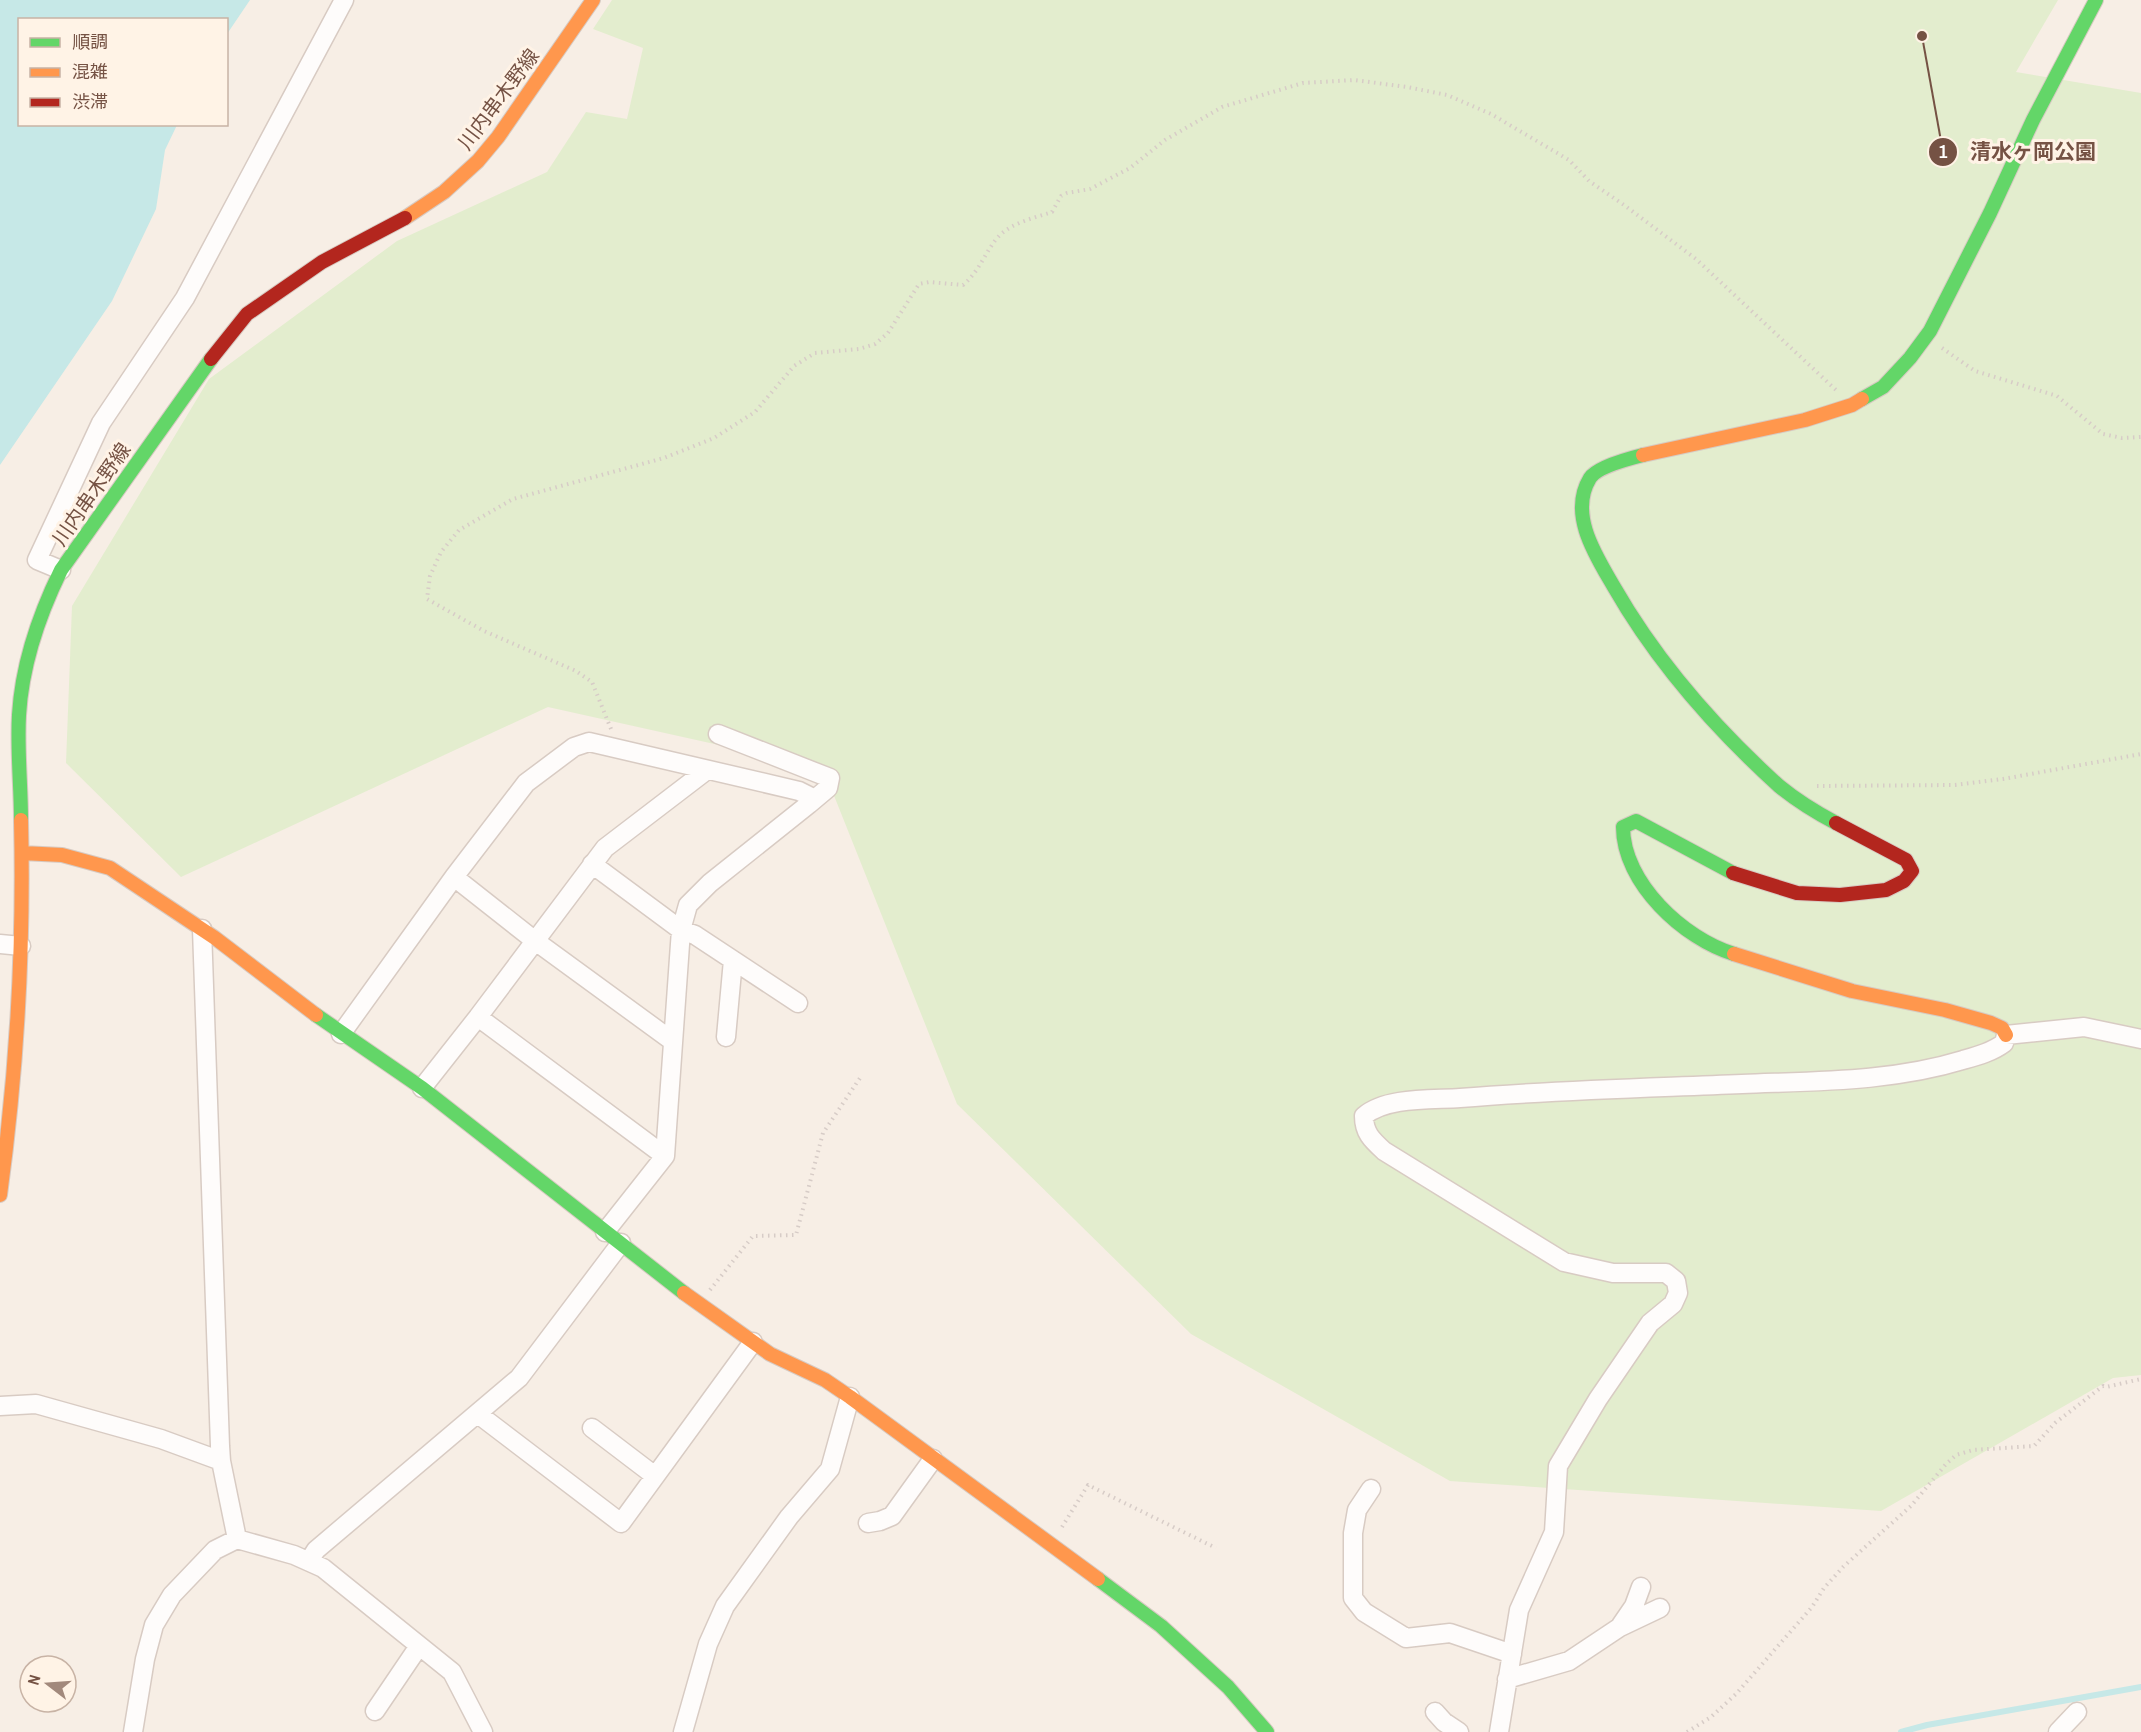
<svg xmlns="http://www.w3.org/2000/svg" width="2141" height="1732" font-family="'Archivo Narrow','Noto Sans JP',sans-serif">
<rect width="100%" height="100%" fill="#f7eee5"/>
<path fill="#e3edce" d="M612,0H2058L2016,72L2141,93V1375L2113,1378L1881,1511L1450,1481L1191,1334L957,1104L823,768L548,707L181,877L66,763L72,606L209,379L397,241L547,172L586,112L627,119L643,48L593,29Z"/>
<path fill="#c6e8e7" d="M0,0H250L227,34L226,20H20V124L177,125L165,150L156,209L112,301L0,465Z"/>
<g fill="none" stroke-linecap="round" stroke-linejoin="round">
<path stroke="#c6e8e7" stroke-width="6" d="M1901,1732L1927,1725L2141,1687"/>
<g stroke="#d8cbc3" stroke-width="21">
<path id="street" d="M61,570L37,560L101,423L185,298L344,0
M718,734L830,778L828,788L809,804
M592,864L681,930L695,935L798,1003
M454,877L534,940L671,1040
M202,929L220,1446L221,1461L237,1539
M0,944L21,946
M478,1017L665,1156
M341,1034L454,877L526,783L574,747L589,742L799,791L809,796V804L710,883L688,905L681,930L665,1156L605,1232
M726,1037L733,960
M422,1088L478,1017L605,848L707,770
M0,1406L36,1404L161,1439L221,1461
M478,1414L621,1523L753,1342
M592,1428L655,1476
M1371,1489L1357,1510L1353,1533V1598L1364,1612L1406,1638L1450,1633L1512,1654
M868,1523L880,1521L892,1516L933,1459
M309,1561L316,1550L519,1378L621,1243
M1621,1625L1634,1606L1641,1587
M1507,1679L1569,1661L1620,1627L1660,1608
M375,1711L419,1646
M1435,1712L1444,1722L1459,1732
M133,1732L145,1659L154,1625L172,1595L215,1550L237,1539L294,1555L323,1568L452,1672L483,1732
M683,1732L708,1644L725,1606L789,1517L830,1469L850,1397
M1499,1732L1519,1610L1554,1532L1558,1466L1598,1399L1650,1323L1673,1304L1678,1293L1676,1281L1666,1273H1613L1564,1262L1384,1151C1372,1140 1364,1133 1364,1116C1386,1097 1431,1100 1460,1098C1554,1090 1648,1088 1742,1084C1816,1081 1891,1082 1963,1060C1977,1056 1992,1052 2004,1043L2006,1035L2084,1027L2141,1039
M2058,1732L2077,1712"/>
</g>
<g stroke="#d7cac2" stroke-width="16">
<path id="fast" d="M1862,399L1883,387L1910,358L1930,331L1990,213L2033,120L2096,0
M1643,455C1631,458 1597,467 1590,478C1568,514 1596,556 1614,587C1657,662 1715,728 1779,786C1796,800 1817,813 1836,823
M21,820C21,786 17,750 19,715C22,664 39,615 61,570L211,359
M1733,873L1636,821L1623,827C1623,883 1684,939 1734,954
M316,1015L422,1088L684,1293
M1098,1579L1161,1626L1228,1687L1267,1732"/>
</g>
<g stroke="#d7cac2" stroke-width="16">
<path id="slow" d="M405,218L444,192L478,161L498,137L593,0
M1643,455L1805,420L1852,405L1862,399
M22,853L62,855L110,868L215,938L316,1015
M1734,954L1852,991L1945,1010L1991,1023L2002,1028L2006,1035
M0,1195C17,1071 24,945 21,820
M684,1293L770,1354L825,1380L850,1397L1098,1579"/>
</g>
<g stroke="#d7cac2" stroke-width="16">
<path id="jam" d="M211,359L247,314L322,262L405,218
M1733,873L1797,893L1840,895L1886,890L1904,881L1912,871L1906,860L1836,823"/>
</g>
<path stroke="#d7ccc7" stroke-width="4" stroke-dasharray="1.5 4.5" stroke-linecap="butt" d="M1942,348L1975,371L2057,396L2103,434L2122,438L2141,437
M611,729L592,682L576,671L484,631L427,599L430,576L441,552L459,530L513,499L664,458L714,438L755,412L794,366L815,353L859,349L875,344L888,333L919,284L929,282L963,285C981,270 986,249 1000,235C1014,222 1034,218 1052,212L1061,196L1067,193L1090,189L1130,168L1165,140L1222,107L1303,83L1354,80L1407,87L1447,95L1491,114L1569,160L1589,181L1624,205L1696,259L1836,390
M1817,786L1955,785L2003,779L2141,754
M710,1290L753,1236L796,1235L823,1133L860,1078
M1062,1527L1088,1485L1216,1548
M1687,1732L1711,1717L1736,1694L1812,1607L1824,1588L1843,1567L1911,1506L1946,1464L1956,1455L1973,1450L2034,1446L2055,1423L2103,1386L2106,1387L2141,1379"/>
<use href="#street" stroke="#fefcfb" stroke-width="18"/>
<use href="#fast" stroke="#63d668" stroke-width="14"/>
<use href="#slow" stroke="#ff974d" stroke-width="14"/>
<use href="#jam" stroke="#b3261e" stroke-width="14"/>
</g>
<g text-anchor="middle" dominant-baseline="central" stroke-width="6" stroke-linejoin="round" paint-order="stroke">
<g font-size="20" fill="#755244" stroke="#fff3e6">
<text transform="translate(498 99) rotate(-53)">川内串木野線</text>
<text transform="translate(91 494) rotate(-55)">川内串木野線</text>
</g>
</g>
<path fill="none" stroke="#755244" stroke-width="2" d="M1922 36L1943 152"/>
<g fill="#755244" stroke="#fff3e6" stroke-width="2">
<circle cx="1922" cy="36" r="6"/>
<circle cx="1943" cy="152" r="15"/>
</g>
<g font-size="18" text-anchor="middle" font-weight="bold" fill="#fff">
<text x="1943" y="158">1</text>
</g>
<g font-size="21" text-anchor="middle" font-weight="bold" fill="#755244" stroke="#fff3e6" stroke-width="6" stroke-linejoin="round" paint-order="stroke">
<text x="2033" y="159">清水ヶ岡公園</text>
</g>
<rect x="18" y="18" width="210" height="108" fill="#fff3e6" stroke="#c8b3a5" stroke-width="1.5"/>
<rect x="30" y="38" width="30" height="9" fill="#63d668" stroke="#c8b3a5" stroke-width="1.5"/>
<text x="72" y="48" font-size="18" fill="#755244">順調</text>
<rect x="30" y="68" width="30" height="9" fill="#ff974d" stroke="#c8b3a5" stroke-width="1.5"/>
<text x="72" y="78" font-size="18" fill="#755244">混雑</text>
<rect x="30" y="98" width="30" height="9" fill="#b3261e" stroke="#c8b3a5" stroke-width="1.5"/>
<text x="72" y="108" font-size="18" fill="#755244">渋滞</text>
<g transform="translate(48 1684) rotate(287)"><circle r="28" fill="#fff3e6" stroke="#c8b3a5" stroke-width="1.5"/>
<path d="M0-4.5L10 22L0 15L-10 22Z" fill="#a2897c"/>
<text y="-9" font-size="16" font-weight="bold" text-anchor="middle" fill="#755244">N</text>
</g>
</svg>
